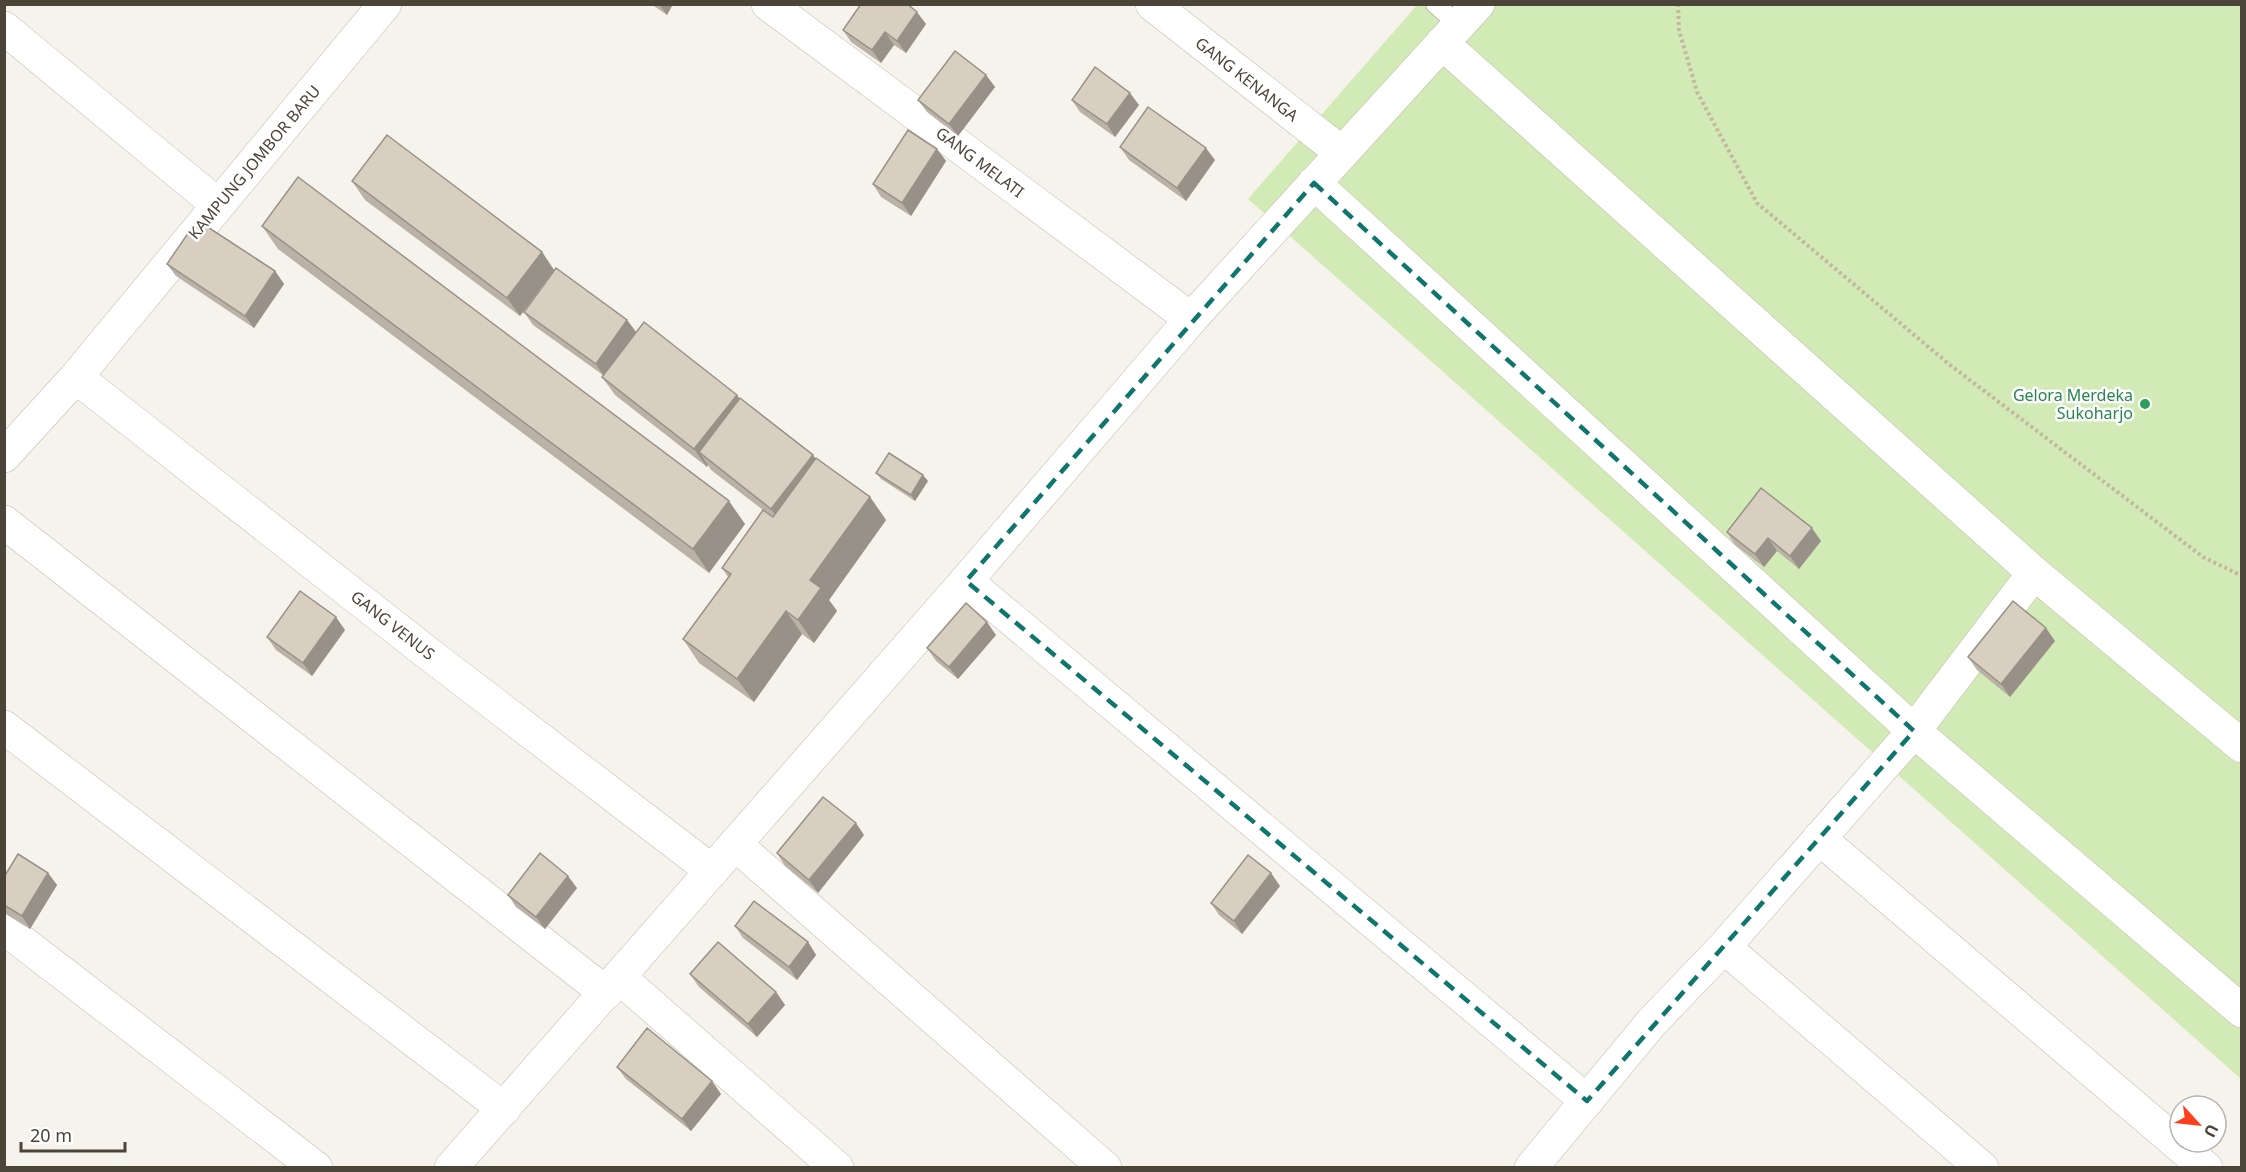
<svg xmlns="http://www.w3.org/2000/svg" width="2246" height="1172" font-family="'Noto Sans',sans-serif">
<rect width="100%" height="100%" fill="#f6f3ec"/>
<path fill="#d2eab5" d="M1417,5H2241V1079L1248,199Z"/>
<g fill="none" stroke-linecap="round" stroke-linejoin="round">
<g stroke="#c2bbae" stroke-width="20">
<path id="service" d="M1435,4L1459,25"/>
</g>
<g stroke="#c2bbae" stroke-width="34">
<path id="minor" d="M768,4L1191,319
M1152,4L1342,153
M4,28L218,205
M1442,43L2034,573L2242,746
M1314,183L1914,731L2242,1011
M76,377L425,651L712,871
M4,456L76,377L385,4
M4,522L606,993
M966,581L1587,1101
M4,727L504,1109
M1819,838L2206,1168
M735,844L1105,1168
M4,928L316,1168
M1724,947L1982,1168
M619,977L837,1168
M1531,1168L1652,1022L1724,947L1914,731L2034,573"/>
</g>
<g stroke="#c2bbae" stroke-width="34">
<path id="tertiary" d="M451,1168L966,581L1191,319L1478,4"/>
</g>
<path stroke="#c4b79f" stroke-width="4" stroke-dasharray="3 3" stroke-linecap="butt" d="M1678,4L1679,30L1697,92L1757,203L1950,365L2203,557L2242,576"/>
<use href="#service" stroke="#fff" stroke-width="18"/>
<use href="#minor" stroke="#fff" stroke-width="33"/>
<use href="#tertiary" stroke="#fff" stroke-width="33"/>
</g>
<path fill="#bab2a6" d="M651,4H673L667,15Z
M926,24L906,53L894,45L881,63L851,42L843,30Z
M986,75L995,87L958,136L927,112L918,100Z
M1072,100L1139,105L1115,137L1080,112Z
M1120,147L1215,160L1186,201L1129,160Z
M937,149L946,161L911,216L881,197L873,184Z
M352,181L542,252L554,270L520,316L365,200Z
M262,226L745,524L709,573L278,249Z
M167,264L275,271L284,284L254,328L176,276Z
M524,312L627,320L636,332L740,399L813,455L815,458L870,497L886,520L829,600L837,611L814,643L802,634L754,702L699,663L683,639L728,577L722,568L763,510L711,470L708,465L707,467L615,395L602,377L603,375L533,325Z
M876,473L928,481L915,501L881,479Z
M1727,532L1821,541L1799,569L1777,551L1764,567L1735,545Z
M345,630L312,676L276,650L267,637Z
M996,635L958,679L936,661L927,648Z
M2055,641L2010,697L1977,670L1968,657Z
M864,835L818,893L785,866L777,853Z
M48,873L57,885L30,929L4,913V877Z
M1280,886L1242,934L1219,915L1211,903Z
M577,888L545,929L516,907L508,895Z
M735,926L808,942L816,955L797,980L743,938Z
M690,974L776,992L785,1005L757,1037L699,987Z
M617,1067L721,1094L691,1131L626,1079Z"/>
<path fill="#979187" d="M659,4H673L667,15Z
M917,12L926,24L906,53L897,41Z
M885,32L894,45L881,63L872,50Z
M986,75L995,87L958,136L949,124Z
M1130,93L1139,105L1115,137L1107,124Z
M1206,148L1215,160L1186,201L1177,188Z
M937,149L946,161L911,216L902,203Z
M542,252L554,270L520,316L507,298Z
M275,271L284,284L254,328L245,316Z
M627,320L636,332L604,377L596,364Z
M737,395L750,413L699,452L708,465L707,467L694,449Z
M813,455L826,474L784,527L771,509Z
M923,475L928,481L915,501L911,495Z
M870,497L886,520L829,600L837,611L814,643L798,620L810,580Z
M729,501L745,524L709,573L693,549Z
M1812,528L1821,541L1799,569L1790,556Z
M1768,538L1777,551L1764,567L1755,554Z
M786,611L802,634L754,702L737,679Z
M336,617L345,630L312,676L303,663Z
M987,622L996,635L958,679L949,667Z
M2046,628L2055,641L2010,697L2001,684Z
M856,823L864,835L818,893L809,880Z
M48,873L57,885L30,929L22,916Z
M1271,873L1280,886L1242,934L1234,921Z
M568,876L577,888L545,929L536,917Z
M808,942L816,955L797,980L789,967Z
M776,992L785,1005L757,1037L748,1024Z
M712,1081L721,1094L691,1131L682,1119Z"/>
<path fill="#d8cfc1" stroke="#979187" stroke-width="1.5" d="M861,4H907L917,12L897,41L885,32L872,50L843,30Z
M955,51L986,75L949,124L918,100Z
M1095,67L1130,93L1107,124L1072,100Z
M1148,107L1206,148L1177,188L1120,147Z
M908,130L937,149L902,203L873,184Z
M387,135L542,252L507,298L352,181Z
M298,177L729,501L693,549L262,226Z
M197,220L275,271L245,316L167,264Z
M556,268L627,320L596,364L524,312Z
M644,322L737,395L694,449L602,377Z
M740,398L813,455L771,509L699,452Z
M889,453L923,475L911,495L876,473Z
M816,458L870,497L810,580L821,588L798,620L786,611L737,679L683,639L731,574L722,568L763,510L773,517Z
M1761,488L1812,528L1790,556L1768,538L1755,554L1727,532Z
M300,591L336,617L303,663L267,637Z
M2013,601L2046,628L2001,684L1968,657Z
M966,603L987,622L949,667L927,648Z
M823,797L856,823L809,880L777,853Z
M540,853L568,876L536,917L508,895Z
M18,854L48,873L22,916L4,905V877Z
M1248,855L1271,873L1234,921L1211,903Z
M754,901L808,942L789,967L735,926Z
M718,942L776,992L748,1024L690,974Z
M647,1028L712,1081L682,1119L617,1067Z"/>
<path fill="none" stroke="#0f766e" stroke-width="4.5" stroke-dasharray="12 8" stroke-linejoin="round" d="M1314,183L1914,731L1587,1101L966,581Z"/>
<circle fill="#2e9e5b" stroke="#fff" stroke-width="2" cx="2145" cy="404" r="6"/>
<g text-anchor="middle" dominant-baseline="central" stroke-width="5" stroke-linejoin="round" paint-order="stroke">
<g font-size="16" fill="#4b4439" stroke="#fff">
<text transform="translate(1247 79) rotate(38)">GANG KENANGA</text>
<text transform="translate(254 162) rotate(-50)">KAMPUNG JOMBOR BARU</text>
<text transform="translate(980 162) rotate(37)">GANG MELATI</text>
<text transform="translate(393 625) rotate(38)">GANG VENUS</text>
</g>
<g font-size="16" fill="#27864d" stroke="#fff" text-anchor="end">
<text x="2133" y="395">Gelora Merdeka<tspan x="2133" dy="18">Sukoharjo</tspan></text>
</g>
</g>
<rect width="2246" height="1172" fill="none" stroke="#4b4439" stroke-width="12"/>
<g transform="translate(2198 1124) rotate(117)"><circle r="28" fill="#ffffff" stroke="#b7b4b0" stroke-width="1.5"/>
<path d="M0-4.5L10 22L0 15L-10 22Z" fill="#fc3f1d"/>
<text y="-9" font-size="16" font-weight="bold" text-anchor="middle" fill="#4b4439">U</text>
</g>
<path d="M21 1142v9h104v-9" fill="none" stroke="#4b4439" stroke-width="3"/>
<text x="30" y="1142" font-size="18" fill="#4b4439" stroke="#ffffff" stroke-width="4.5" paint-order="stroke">20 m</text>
</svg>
